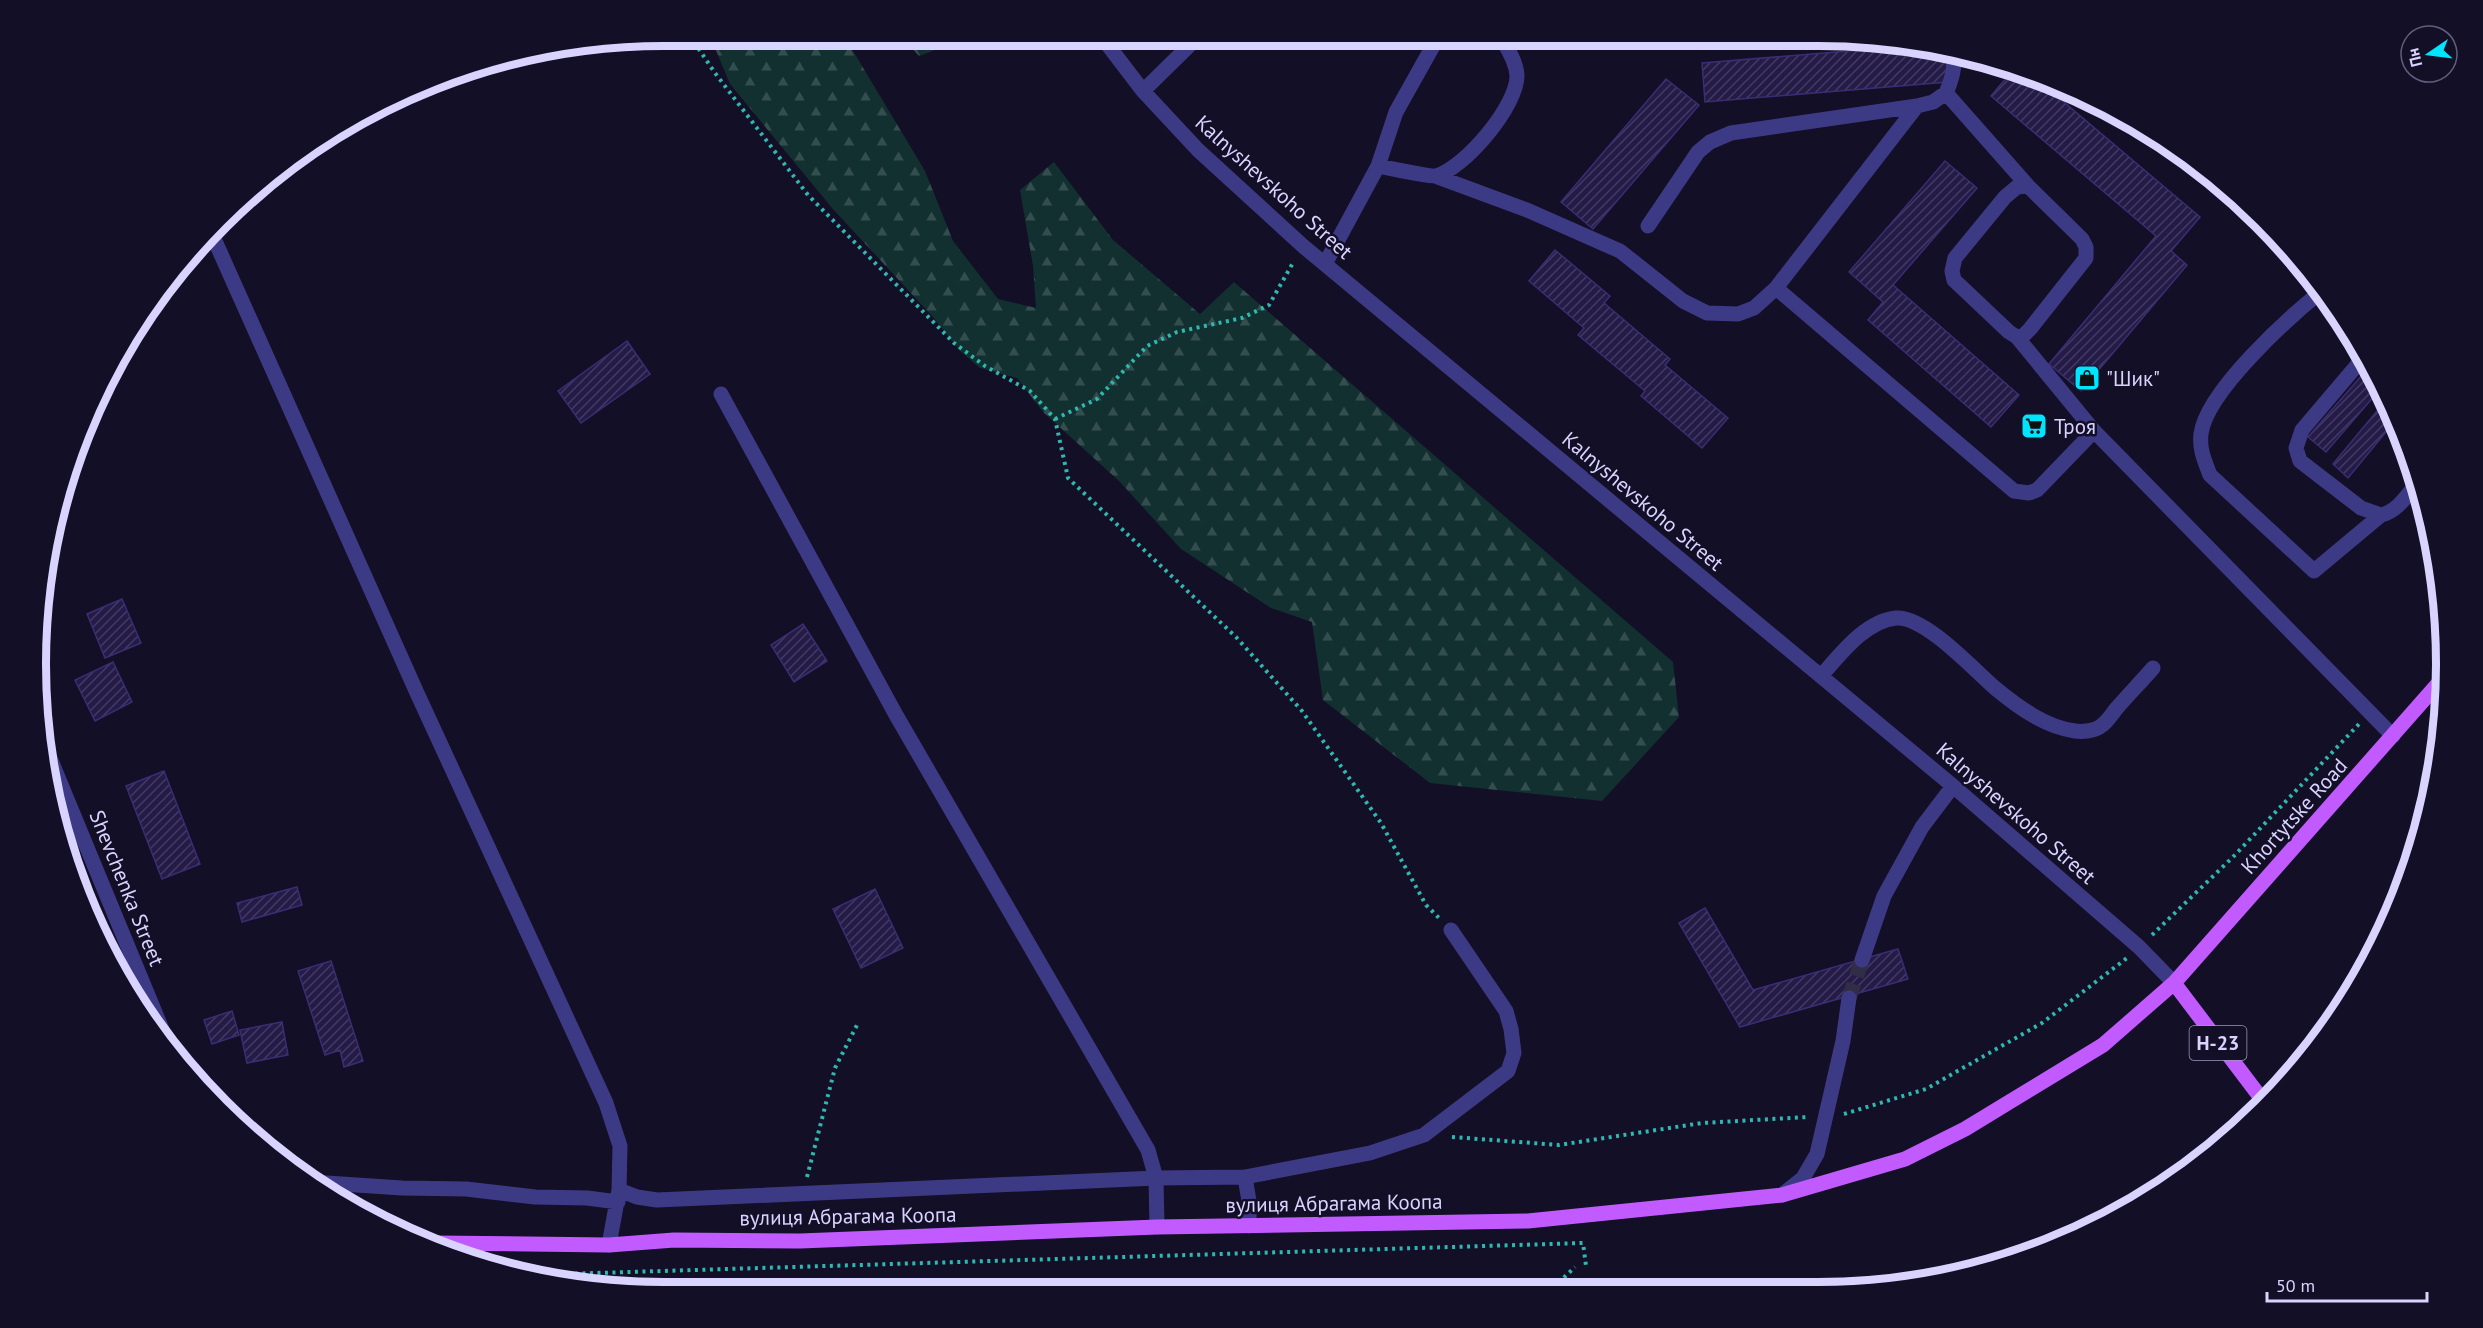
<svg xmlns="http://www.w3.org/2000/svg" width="2483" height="1328" font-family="'PT Sans',sans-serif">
<defs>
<pattern id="forest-firs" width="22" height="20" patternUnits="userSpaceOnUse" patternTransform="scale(1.5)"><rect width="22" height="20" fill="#12302f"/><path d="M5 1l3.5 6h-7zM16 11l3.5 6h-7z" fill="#344d4e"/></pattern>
<pattern id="building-hatch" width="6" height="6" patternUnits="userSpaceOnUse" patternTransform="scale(1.5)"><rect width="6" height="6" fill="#241b47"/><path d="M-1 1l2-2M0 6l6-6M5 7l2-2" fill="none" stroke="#433b63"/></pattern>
</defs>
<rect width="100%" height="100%" fill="#130f26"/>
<path fill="url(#forest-firs)" d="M710,36H844L925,171L953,241L998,299L1036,308L1033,266L1020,190L1054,162L1113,240L1200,314L1234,282L1673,662L1679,717L1602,801L1430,783L1323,700L1312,622L1271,608L1181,549L1119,481L1043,412L1017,378L980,368L960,351L933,317L832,208L730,84Z
M901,36H965V39L919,56Z"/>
<path fill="url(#building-hatch)" stroke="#3b2d73" stroke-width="1.5" d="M1910,46L1946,52L1948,82L1705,102L1702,63Z
M2013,70L2040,82L2200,217L2171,251L2187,265L2081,391L2049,364L2156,236L1991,96Z
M1666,79L1699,105L1593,229L1561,202Z
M1945,161L1977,188L1893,285L2019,395L1991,427L1868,320L1883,302L1849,272Z
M1555,250L1610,296L1604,303L1670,359L1665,365L1728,418L1702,448L1641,396L1645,391L1578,335L1584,328L1529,281Z
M627,341L650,374L581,423L558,391Z
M2370,366L2382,387L2326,452L2308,437Z
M2387,399L2395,421L2348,478L2333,464Z
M122,599L141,643L105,658L87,614Z
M803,624L827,661L794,682L771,645Z
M113,662L132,702L95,721L75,680Z
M164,771L200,864L162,879L126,786Z
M297,887L302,905L242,922L237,903Z
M875,889L903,948L861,968L833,909Z
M1705,908L1753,990L1898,949L1908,979L1740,1027L1679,923Z
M331,961L363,1061L344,1067L340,1050L325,1055L298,971Z
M232,1011L239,1035L212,1044L204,1020Z
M282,1022L288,1055L247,1063L240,1030Z"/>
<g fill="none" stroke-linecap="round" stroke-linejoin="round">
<path stroke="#312d47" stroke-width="15" stroke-dasharray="15 8" stroke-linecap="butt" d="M1849,998L1862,960"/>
<path stroke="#2fb8b0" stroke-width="4" stroke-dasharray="3 4.5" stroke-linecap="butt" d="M690,36L715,73L808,195L954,343L985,366L1030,391L1055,419L1068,478L1236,637L1302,711L1381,823L1426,905L1440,919
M1055,419L1097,399L1147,346L1177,332L1242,318L1269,305L1294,261
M2152,935L2233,857L2359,724
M1844,1114L1926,1089L2042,1023L2127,958
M1452,1137L1559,1145L1702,1123L1808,1117
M807,1177L835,1068L857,1025
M530,1275L1583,1243L1586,1266
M1553,1288L1575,1267"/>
<path stroke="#3d3a85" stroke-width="15" d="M1101,36L1143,91L1198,150L1303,246L1953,786L2139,947L2174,983
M1143,91L1198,37
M1946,93C1952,79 1955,68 1954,53
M1378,166C1388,168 1430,177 1436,176C1465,168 1518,105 1517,75C1516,61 1507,48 1501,37
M1435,176L1527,210L1620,251L1683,301L1707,313L1738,314L1754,308L1776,288L1917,106
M1648,226L1698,152L1710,142L1731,133L1917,106L1933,102L1946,93L2028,186L2017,187L2005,197L1955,258L1952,271L1954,280L2009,332L2017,337L2094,431L2393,736
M211,232L417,693L606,1103L620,1146L619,1190L609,1245
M1325,264L1378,166L1396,112L1438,37
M1776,288L2014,491L2029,493L2037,490L2094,431
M2323,290C2289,317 2206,392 2201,434C2199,449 2205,462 2210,475L2314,571L2381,515C2398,511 2407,495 2418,482
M2017,337L2024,335L2030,329L2086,258V247L2082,239L2028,186
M2364,357L2302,430L2296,448L2300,461L2361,508L2381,515
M721,394L896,715L1148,1150L1156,1178L1157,1227
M1821,676C1840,655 1865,621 1896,618C1925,616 1973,669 1995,688C2018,707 2045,727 2075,731C2082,732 2095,731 2101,726C2107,722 2112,714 2116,709C2128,695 2141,682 2153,668
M43,741L171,1051
M1862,960L1884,896L1922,827L1953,786
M311,1182L402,1188L466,1189L535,1197L587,1198L618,1202
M619,1190L637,1197L657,1200L1156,1178L1245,1177
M1782,1195L1803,1178L1817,1154L1843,1041L1849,998
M1249,1226V1201L1245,1177L1370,1153L1424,1135L1508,1071L1514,1053L1511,1029L1506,1011L1451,930"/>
<path stroke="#c25bff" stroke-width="15" d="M2174,983L2264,1102
M434,1243L609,1245L674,1240L800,1241L1157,1227L1528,1221L1782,1195L1905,1159L1965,1129L2103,1045L2174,983L2444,677"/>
</g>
<defs>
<g id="shop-square" transform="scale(1.35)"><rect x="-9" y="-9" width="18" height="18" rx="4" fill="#00e5ff" stroke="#130f26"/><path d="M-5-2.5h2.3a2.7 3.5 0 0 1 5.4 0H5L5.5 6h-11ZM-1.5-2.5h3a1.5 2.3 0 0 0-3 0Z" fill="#111"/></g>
<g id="supermarket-square" transform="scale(1.35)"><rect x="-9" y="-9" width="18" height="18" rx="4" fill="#00e5ff" stroke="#130f26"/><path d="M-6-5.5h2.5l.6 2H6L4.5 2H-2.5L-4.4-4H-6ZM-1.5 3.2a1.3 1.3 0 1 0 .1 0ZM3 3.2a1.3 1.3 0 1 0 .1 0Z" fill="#111"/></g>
</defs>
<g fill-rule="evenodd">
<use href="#shop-square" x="2087" y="378"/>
<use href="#supermarket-square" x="2034" y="426"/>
</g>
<g text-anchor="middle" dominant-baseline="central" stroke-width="5" stroke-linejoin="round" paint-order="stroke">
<rect fill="#130f26" stroke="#9e99be" stroke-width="1.5" x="2189.5" y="1026" width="57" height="34" rx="4.5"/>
<g font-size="20" font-weight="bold" fill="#d9d4ff">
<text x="2218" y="1043">Н-23</text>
</g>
<g font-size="21" fill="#d9d4ff" stroke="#130f26">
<text transform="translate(1274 187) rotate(42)">Kalnyshevskoho Street</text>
<text transform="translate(1643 501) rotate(40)">Kalnyshevskoho Street</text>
<text transform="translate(2016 813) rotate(41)">Kalnyshevskoho Street</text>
<text transform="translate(2294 816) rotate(-48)">Khortytske Road</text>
<text transform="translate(127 888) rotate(68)">Shevchenka Street</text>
<text transform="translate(1334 1203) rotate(-1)">вулиця Абрагама Коопа</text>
<text transform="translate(848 1216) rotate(-1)">вулиця Абрагама Коопа</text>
</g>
<g font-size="21" fill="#d9d4ff" stroke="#130f26" text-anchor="start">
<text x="2106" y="378">"Шик"</text>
<text x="2054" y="426">Троя</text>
</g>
</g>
<path d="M0 0H2483V1328H0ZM664 46H1818A618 618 0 0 1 2436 664V664A618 618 0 0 1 1818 1282H664A618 618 0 0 1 46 664V664A618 618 0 0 1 664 46Z" fill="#130f26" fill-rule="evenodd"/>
<path fill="none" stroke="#d9d4ff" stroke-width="8" d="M664 46H1818A618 618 0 0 1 2436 664V664A618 618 0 0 1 1818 1282H664A618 618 0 0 1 46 664V664A618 618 0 0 1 664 46Z"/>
<g transform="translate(2429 54) rotate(256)"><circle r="28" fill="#130f26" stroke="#625e7d" stroke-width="1.5"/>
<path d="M0-4.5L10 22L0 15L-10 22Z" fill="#00e5ff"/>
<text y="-9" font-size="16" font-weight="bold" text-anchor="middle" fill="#d9d4ff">Пн</text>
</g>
<path d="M2267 1292v9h160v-9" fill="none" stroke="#d9d4ff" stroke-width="3"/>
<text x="2276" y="1292" font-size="18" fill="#d9d4ff" stroke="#130f26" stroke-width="4.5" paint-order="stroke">50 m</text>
</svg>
